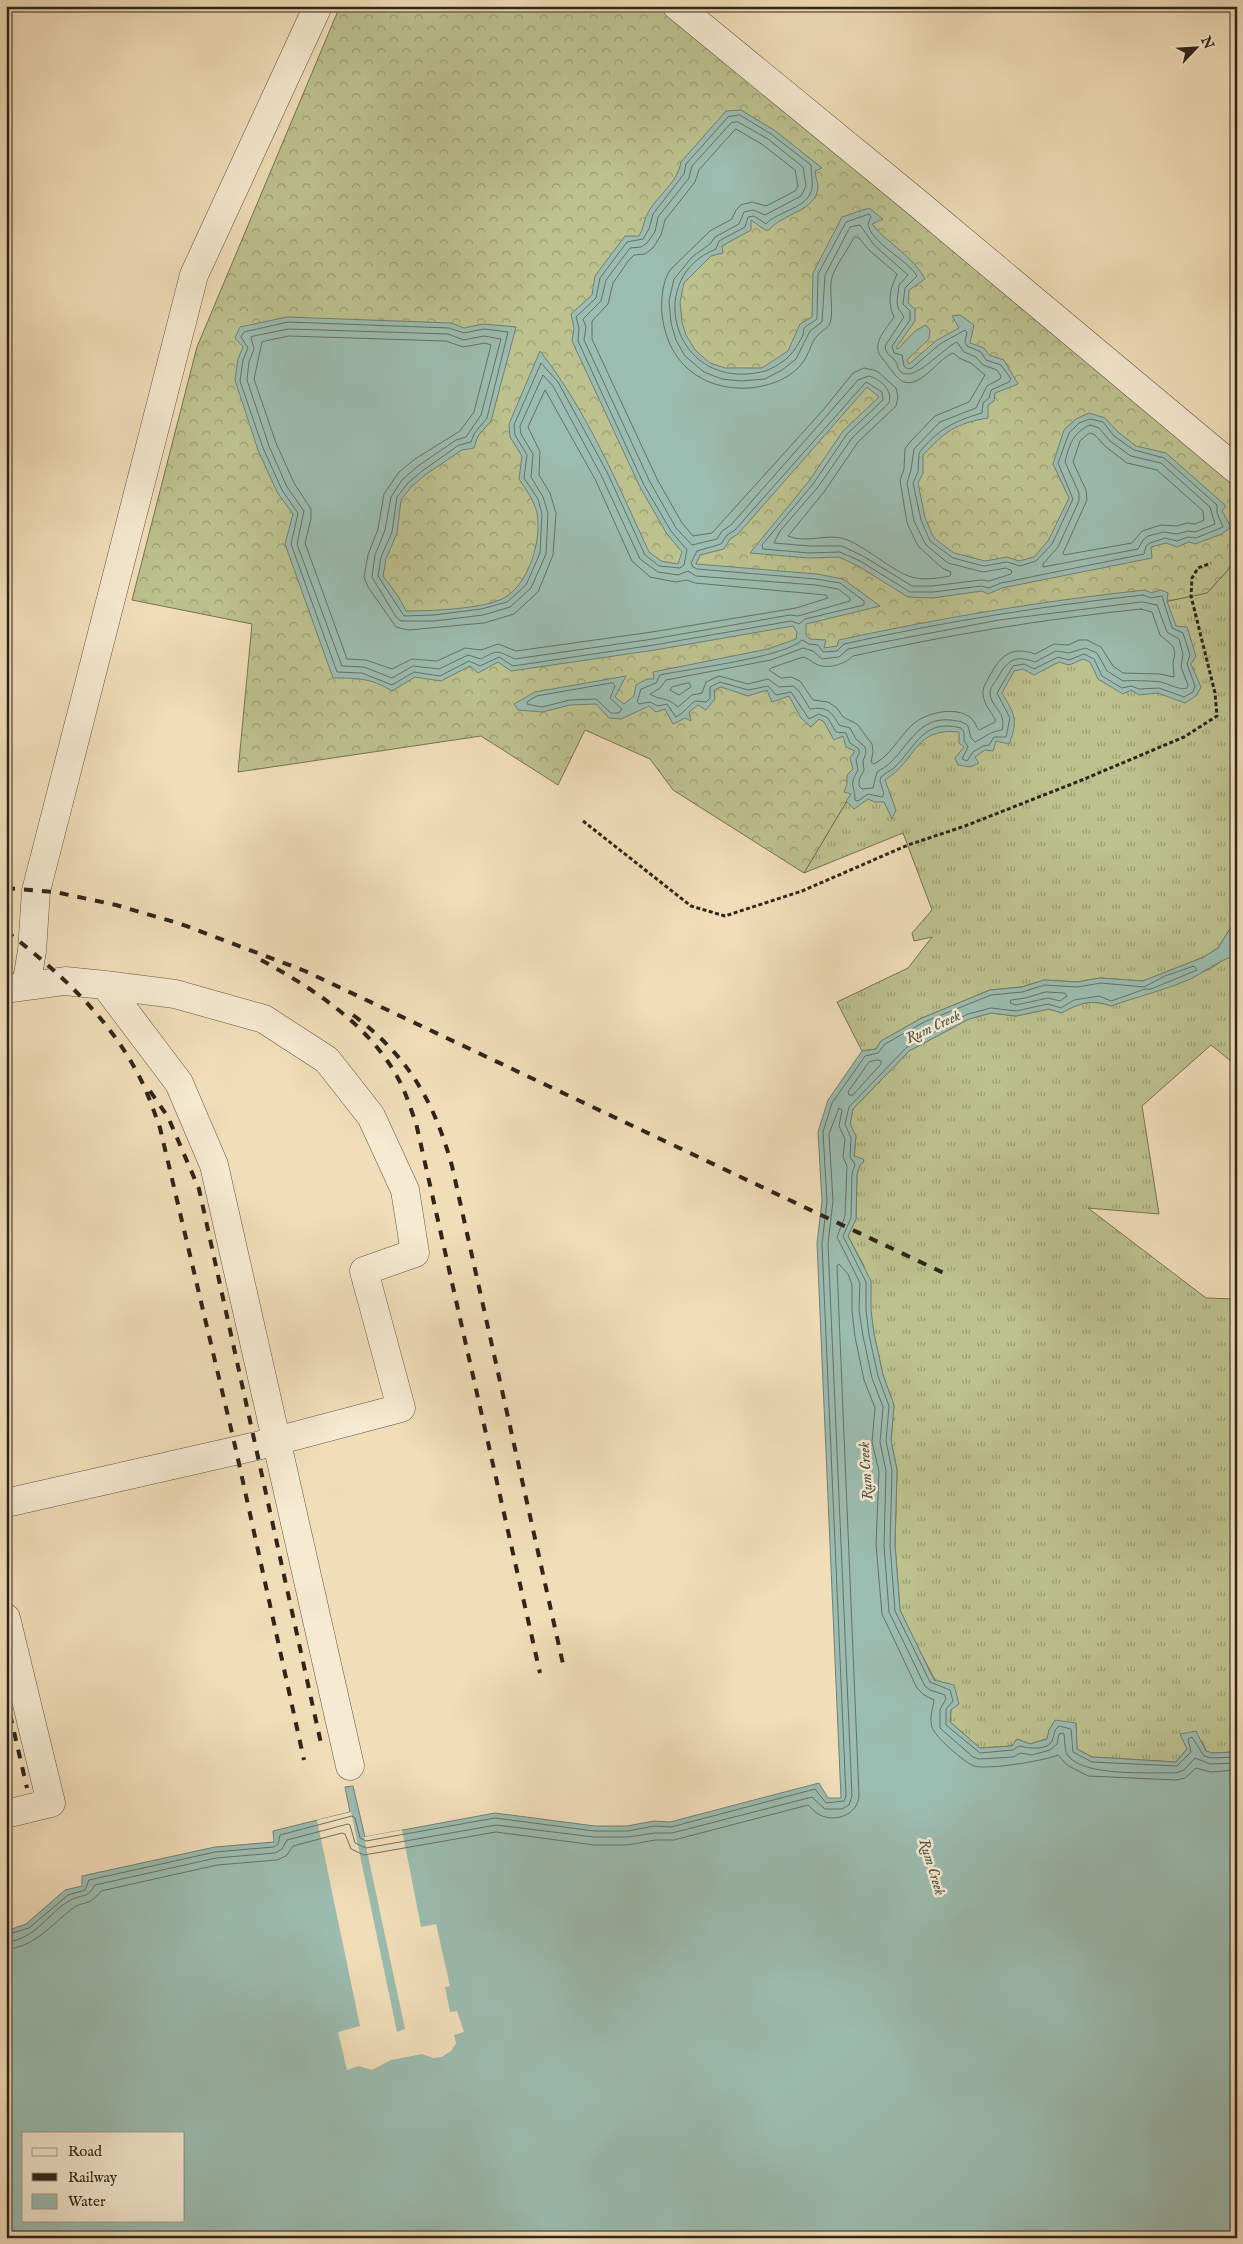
<svg xmlns="http://www.w3.org/2000/svg" width="1243" height="2244" font-family="'IM FELL English',serif">
<defs>
<pattern id="grass-tufts" width="24" height="20" patternUnits="userSpaceOnUse" patternTransform="scale(1.25)"><rect width="24" height="20" fill="#bcc18e"/><path d="M3 7l-1-3M5 7V3M7 7l1-3M15 17l-1-3M17 17v-4M19 17l1-3" fill="none" stroke="#999d73"/></pattern>
<pattern id="forest-crowns" width="20" height="18" patternUnits="userSpaceOnUse" patternTransform="scale(1.25)"><rect width="20" height="18" fill="#bcc18e"/><path d="M2 6a3 3 0 1 1 6 0M12 15a3 3 0 1 1 6 0" fill="none" stroke="#999d73"/></pattern>
</defs>
<rect width="100%" height="100%" fill="#f1deb9"/>
<filter id="stains"><feTurbulence type="fractalNoise" baseFrequency=".004" numOctaves="4"/><feColorMatrix values="0 0 0 0 .2 0 0 0 0 .09 0 0 0 0 .02 0 0 0 .5 -.17"/></filter>
<radialGradient id="worn" r=".72"><stop offset=".6" stop-color="#630" stop-opacity="0"/><stop offset="1" stop-color="#630" stop-opacity=".3"/></radialGradient>
<path fill="url(#grass-tufts)" stroke="#767254" d="M1237,560V918L1218,948L1204,957L1143,981L1100,978L1077,982L1044,980L1022,987L990,990L922,1018L881,1041L876,1049L862,1051L837,1002L908,968L932,937L914,941L912,933L932,910L903,833L804,873L851,794L864,664L1207,593Z
M1237,951V1066L1211,1045L1142,1106L1159,1214L1088,1208L1206,1298L1237,1299V1754L1235,1752L1212,1753L1206,1751L1202,1741L1187,1749L1176,1762L1092,1757L1077,1749L1076,1723L1049,1730L1047,1739L1030,1744L1017,1739L1012,1746L980,1748L950,1722L951,1710L916,1644L900,1610L895,1545L897,1470L891,1441L894,1406L883,1375L874,1334L864,1266L848,1236L856,1219L857,1174L860,1165L854,1157L856,1136L850,1124L853,1109L909,1051L969,1019L991,1013L1016,1016L1049,1009L1062,1013C1078,1003 1093,999 1111,1006L1210,969L1226,958L1235,956Z"/>
<path fill="url(#forest-crowns)" stroke="#767254" d="M340,6H661L1237,486V560L1207,593L864,664L851,794L804,873L673,790L650,759L585,730L558,785L481,736L238,772L252,624L132,600L197,347Z"/>
<path fill="#9bbcb0" stroke="#707f74" fill-rule="evenodd" d="M741,110L774,130L822,168L815,171C815,176 818,182 818,187C817,211 781,214 769,230H765L751,220V230L722,246L723,253L711,256L684,283L680,302L682,322L686,335L695,350L710,363L725,368H762L788,351L800,324L812,317L813,273L842,217L869,208L883,219L872,224C888,244 913,256 925,279L909,290L908,303L915,309V321L896,348L898,349L915,331L926,325L930,330L929,339L907,360L909,364L937,340L959,328L952,316L960,315L974,325L970,343L984,348L989,355L1004,360L1018,384L995,393L994,401L988,405V418C954,424 946,431 923,455V473L918,483L925,518L934,538L954,553L985,561L1007,557L1019,561L1034,557L1048,541L1069,498L1053,464L1064,430L1076,419L1089,413L1105,418L1118,432L1136,446L1166,453L1226,506L1222,511L1231,527L1222,534L1195,544L1189,542L1177,547L1166,543L1151,547L1152,558L1002,588L988,594L982,591L933,598L908,597L858,566L839,557L809,558L750,553L809,481L843,431L879,397L867,387L738,534L730,539L724,549L700,555L696,564L817,574L843,579L880,606L806,624V635L810,639L826,640L824,648L837,646L839,640C940,618 1042,601 1145,590L1151,593L1161,590L1168,593L1167,601L1176,626L1187,627L1196,656L1191,664L1201,687L1197,695L1185,703L1158,693L1139,695L1131,690L1123,694L1098,679L1090,662L1083,659L1069,665L1059,662L1034,675L1023,669L1014,671L1002,693C1014,714 1019,719 1009,744L996,741L993,751L985,750L975,757L979,763L970,767L958,765L955,758L964,747L959,743V732C914,727 917,760 885,780L896,810L892,819L884,802H875L868,799L854,809L846,801L851,794L844,792L847,784V775L853,769L850,758L855,751L846,747L843,736L834,740L824,722L819,719L811,727L801,718L789,696L772,702L767,690L748,696L721,687L714,690L715,699L706,710L698,705L689,712L691,721L685,718L673,724L665,709L656,712L649,706L621,719L609,718L596,704L570,705L542,712L518,710L514,704L535,692L626,676L615,697L624,704L634,696L636,685L647,679H654L653,672L768,649L796,639L797,632L793,626L655,650L511,671L498,662L478,673L470,666L441,681L415,677L392,691C371,678 357,678 333,678L285,544L293,514L277,492L258,450L235,380L238,359L243,347L235,338L240,327L287,317L451,323L464,328L483,324L516,327L491,421L478,436L474,448L462,450L425,475L411,487L401,500L397,533L386,559L383,576L398,596L406,611C431,611 483,609 504,598C529,584 542,540 537,513C534,500 526,490 519,479L522,456L510,437L509,424L540,351C587,411 617,483 649,552L661,561L678,564L682,552L667,534L640,487L572,341L574,328L571,314L592,295L595,276L625,236H639C644,228 644,218 649,211C659,194 678,182 681,162L726,111Z
M1237,918L1235,956C1218,960 1204,973 1188,980C1162,991 1136,997 1111,1006C1093,999 1078,1003 1062,1013L1049,1009L1016,1016L991,1013L969,1019L909,1051L853,1109L850,1124L856,1136L854,1156L863,1159L864,1162L860,1165L857,1174L856,1219L848,1236L871,1281V1310L874,1334L883,1375L894,1405L891,1441L897,1470L895,1545L900,1610L934,1680L954,1685L959,1704L951,1710L950,1722L980,1748L1012,1746L1017,1739L1030,1744L1047,1739L1049,1730L1055,1720L1076,1723L1077,1749L1092,1757L1176,1762L1187,1749L1180,1734L1196,1731L1206,1751L1212,1753L1235,1752L1237,1754V2238H6V1931L26,1924L65,1890L82,1886V1876L215,1847L274,1842L273,1831L350,1812L345,1787L353,1786L365,1837L495,1813L595,1826H627L654,1821L670,1822L819,1783L828,1798H841L817,1243L822,1201L818,1132L828,1100L862,1051L876,1049L881,1041L922,1018L990,990L1022,987L1044,980L1077,982L1100,978L1143,981L1204,957L1218,948ZM24,2133H184V2220H24Z"/>
<path fill="#f1deb9" d="M351,1812L397,2032L405,2029L364,1837L402,1830L421,1927L436,1924L450,1986L445,1987L450,2012L457,2011L464,2032L454,2035L456,2043L452,2050L442,2057L433,2058L422,2054L391,2060L372,2070L359,2066L347,2070L338,2032L360,2026L317,1820Z"/>
<g fill="none" stroke-linecap="round" stroke-linejoin="round">
<path stroke="#667065" stroke-width="1" d="M740,115L771,134L811,165C811,169 813,185 812,188C808,209 779,210 766,224L754,216L748,217L745,227L719,241L716,249C647,276 670,379 747,374C760,373 769,371 779,364C791,357 797,347 803,335C804,332 803,329 805,327C808,324 814,322 817,319L818,274L846,222L869,214L871,217L868,223C869,242 907,259 917,276L905,288L903,304L910,311V320L892,346L894,353L902,355L904,366L908,369L912,368L940,344L965,330L967,332L965,342L967,346L981,352L986,360L1001,365L1011,379L1009,382L991,390L989,398L983,403L982,413C954,421 937,430 919,453L918,472L913,483L921,520L930,541L953,558L984,566L1007,562L1020,566L1036,561L1052,544L1073,499L1058,463L1069,433L1079,423L1090,419L1103,422L1114,436L1134,450L1164,458L1217,505V513L1223,527L1196,538L1188,537L1177,541L1165,538L1150,543L1146,546L1144,554L1001,583L989,588L981,586L933,592H910L860,561L840,552L809,553L763,549L762,545L813,484L847,434L883,400L882,392L866,382L735,530L727,535L721,544L697,551L691,563L693,567L697,569L816,579L840,583L864,601V605L805,619L799,624L791,621L654,645L513,666L499,657L480,666L469,661L440,676L414,672L392,685L362,673L337,672L291,544L298,513L282,490L263,448L240,381L243,360L248,348L241,337L244,332L288,322L449,328L464,333L484,329L508,332L487,418L474,434L471,442L459,445L422,471L408,483L397,497L392,532L381,557L378,576L404,616L434,615L481,609L507,602L526,585L540,553L542,514L538,499L524,478L527,455L515,435L514,425L541,363L558,382L607,472L645,555L659,566L680,568L684,565L687,550L671,531L644,485L578,341L579,328L576,317L596,298L600,278L627,242L643,239L649,229L653,214L684,174L686,164L728,117Z
M738,122L768,139L803,167L806,186L801,196L765,215L753,210L744,212L739,224L715,237L710,244L692,257L674,279L669,301L671,323L676,340L685,356L704,372L722,379L741,381L765,379L782,370L796,359L810,331L822,322L825,275L850,227L860,225L874,245L908,275L899,285L897,301L898,308L904,317L885,346C886,356 892,355 896,362C898,365 897,369 901,372C914,383 943,348 957,342L964,352L976,357L983,365L997,370L1001,376L1000,379L987,386L976,408L940,422L914,449L911,470L907,483L914,521L926,545L948,563L983,572L1006,568L1012,571L1011,574L989,581L981,580L932,586H912L863,556L842,546H809L774,543L780,531L818,487L852,438L889,403C893,390 880,379 869,376L858,380L731,525L722,531L717,539L692,545L676,528L650,482L584,340L586,327L583,319L601,301L606,280L630,248L641,247L647,243L655,232L658,217L689,178L692,166L731,123Z
M736,129L763,145L795,170L798,186L795,191L766,206L752,202L741,205L736,210L732,219L710,231L670,270C662,283 661,300 662,314C667,363 702,391 750,388C769,386 791,379 803,362C809,355 811,342 817,336C823,329 830,329 831,319C833,306 829,289 832,277C837,263 848,250 854,237H858L870,251L897,274C890,289 887,301 894,317C889,325 880,334 878,344C876,355 884,359 889,367C896,376 902,387 916,381C930,375 939,359 953,353L961,359L971,363L985,375L969,402L935,416L910,442L905,449L904,469L900,480L907,523L918,546L942,568L951,572L950,576C939,578 927,580 916,578C898,576 867,547 845,539C828,533 805,544 788,536L824,492L858,442L896,406L898,397L896,388L877,371L864,368L853,373L824,409L712,533L693,536L682,523L657,479L592,339V321L608,304L613,283L629,260L634,255L645,254L653,248L661,235L665,220L695,182L699,170Z
M289,329L448,334L464,340L484,336L501,339L481,415L466,437L456,440L418,466L402,480L391,497L385,530L375,555L372,577L396,617L401,621H435L483,615L510,607L531,588L546,554L548,513L543,497L531,477L533,454L521,434L520,426L543,375L553,386L601,475L640,559L658,572L678,575L688,571L696,576L816,585L838,589L850,598V601L798,616L790,615L653,639L515,659C497,651 499,649 481,659L468,655L439,669L413,666L392,678L364,667L342,666L297,544L304,511L287,487L269,446L247,380L249,362L254,349L251,337Z
M289,336L446,341L463,347L485,343L491,345L474,412L460,431L415,459L399,472L384,494L378,529L368,555L364,577L368,587L396,627L408,630L484,623L514,614L538,592L553,555L556,513L550,493L539,475L540,452L528,427L545,390L595,479L632,561L650,577L676,582L687,580L695,583L826,595L828,598L796,608L652,632L516,651L498,644L481,650L465,648L437,661L412,659L392,669L366,660L347,659L305,543L311,519V509L294,483L276,443L254,379L262,342Z
M1090,425L1099,428L1110,441L1131,456L1161,463L1210,507L1215,524L1195,532L1188,531L1177,534L1164,532L1148,536L1143,540L1138,549L1043,567V564L1058,547L1079,501V493L1065,462C1069,446 1073,432 1090,425Z
M1090,433L1095,435L1106,447L1127,463L1157,470L1203,511L1204,520L1195,524L1187,523L1177,526L1161,525L1142,531L1132,543L1064,555L1063,553L1087,500L1086,490L1073,462L1080,441Z
M1143,595L1151,598L1162,596L1172,628L1183,633L1190,655L1187,664L1195,686L1193,692L1184,697L1159,688L1139,689L1131,686L1122,688L1102,676L1094,659L1084,654L1069,660L1058,657L1034,669L1024,664L1013,666L997,693L1010,718L1006,737H994L989,745L983,746L973,752L967,761L962,759L968,747L964,740V732L961,728C924,718 916,746 894,768C890,771 885,773 881,777L880,781L884,794L882,797L868,794L858,801L855,800C855,784 848,787 858,770L856,759L859,754V749L850,743L846,733L836,732L828,718L819,714L809,719L791,692L776,695L768,686L748,690L720,682L710,687V698L706,702L695,701C688,706 684,713 676,717L667,704L658,706L650,702L639,704L637,702L641,689L656,683L660,675C688,669 786,657 802,640L809,644L818,645L823,652L837,651L844,644C943,622 1043,606 1143,595Z
M1142,602L1157,605L1167,632L1179,639L1183,654L1181,667L1188,685L1187,688C1181,691 1169,684 1161,682C1154,681 1129,680 1123,681L1107,671L1097,653L1085,648L1069,653L1056,651L1035,662C1014,654 1007,661 997,679C994,683 990,688 990,693C991,708 1007,712 1002,730C991,731 985,737 975,742L971,738L968,726C963,721 957,721 950,720C919,717 909,745 890,763C886,767 881,769 877,772L873,788L862,789L859,786V780L864,770L863,761L866,753L865,747L856,739L850,728L839,725C830,709 826,707 810,709L799,691L793,686L779,687L768,679L748,684L719,676L706,682L702,693L692,695L678,707C665,695 662,702 650,694L660,688L666,680L771,660L803,648L813,651L822,659L839,657L848,649L873,644L999,620Z
M1141,609L1152,612L1160,635L1173,646L1175,654L1173,662L1174,677L1160,674L1123,673L1113,666L1101,647L1087,640H1079L1068,645L1054,644L1035,654C1010,645 1000,657 989,677C986,683 982,688 983,695C984,704 991,712 995,719V722L979,730C976,727 975,721 971,718C955,705 925,713 912,725C898,738 891,755 874,764L871,762L873,752L872,744L857,724L843,717L837,708L828,702L813,700L800,681L791,677L781,678L769,670L771,668L803,657C809,658 811,662 816,664C828,670 845,664 853,656C948,635 1044,619 1141,609Z
M613,683L615,686L610,698L622,709L619,713H611L596,699L570,700L542,707L527,704L528,701L537,696Z
M689,683L691,687L679,695L670,690L672,687Z
M1046,992L1065,993L1067,996L1060,1001L1048,998L1016,1005L1010,1003L1011,1000L1025,998Z
M878,1060L881,1061V1064L853,1095H849L848,1092L869,1062Z
M6,1935L29,1928L68,1895L85,1890L89,1880L215,1852L274,1847L278,1844L280,1835L352,1816L355,1818L360,1838L366,1841L495,1818L594,1831H628L654,1826L671,1827L815,1789L826,1803L844,1801L846,1796L822,1244L827,1201L823,1132L832,1103L865,1056L878,1053L885,1044L924,1022L991,995L1022,992L1045,985L1077,987L1101,983L1144,987L1165,976L1194,966L1197,970L1151,989H1145L1111,1001L1099,996L1074,1000L1061,1008L1048,1004L1016,1011L991,1008L968,1014L907,1047L849,1107L845,1124L851,1138L850,1157L855,1164L852,1174L851,1218L843,1236L866,1282V1310L869,1335L878,1376L889,1406L886,1441L892,1470L890,1545L895,1611L930,1682L950,1690L953,1701L946,1709V1725L980,1753L1013,1750L1019,1746C1028,1748 1047,1751 1052,1741C1055,1734 1053,1731 1059,1726L1071,1729L1073,1752L1092,1762L1177,1766L1191,1752L1188,1739L1192,1737L1204,1756L1212,1758L1237,1757
M6,1942C36,1940 48,1912 71,1900C84,1893 86,1900 95,1885L216,1858L275,1853L282,1849L287,1840L348,1824L350,1825L355,1843L366,1848L496,1825L594,1837H628L655,1833H672L812,1797L825,1809H842L849,1805L852,1796L828,1244L833,1201L829,1134L839,1108L842,1110L839,1126L845,1139L843,1157L847,1166L845,1216L837,1237L860,1283L859,1310L863,1336L872,1378L883,1407L880,1442L886,1471L884,1545L889,1612L925,1686L930,1690L945,1695L946,1699L940,1709V1728L973,1757L979,1759L1013,1757L1021,1753L1032,1755L1050,1750L1057,1744L1059,1734L1062,1733L1064,1734C1065,1741 1064,1752 1069,1757C1088,1777 1149,1772 1176,1773L1184,1770L1195,1758L1210,1764L1237,1763
M6,1949C34,1948 52,1924 72,1909C84,1900 89,1907 101,1891L217,1865L277,1860L286,1856L293,1846L342,1833L345,1834L351,1849L364,1855L496,1832L594,1845H628L655,1840H674L808,1805C812,1808 815,1813 820,1815C836,1823 858,1814 859,1796L837,1266L839,1264L848,1274L852,1285V1311L855,1337L864,1380L875,1408L872,1442L879,1471L876,1545L882,1614L917,1688L924,1695L934,1700C933,1708 929,1718 932,1727C934,1736 965,1763 974,1766C987,1770 1044,1761 1058,1755L1067,1765L1088,1776L1176,1780L1185,1778L1196,1768L1211,1772L1237,1770"/>
<g stroke="#605242" stroke-width="29">
<path id="minor" d="M677,6L915,201L1237,470
M26,986L32,951L36,891L194,275L318,6
M6,989L65,981L105,985L179,1083L214,1165L350,1766
M6,1503L257,1446L401,1408L364,1271L415,1253L405,1190L371,1116L327,1060L264,1019L175,994L105,985
M6,1618L51,1803L6,1814"/>
</g>
<path stroke="#30241a" stroke-width="3" stroke-dasharray="4 2.5" stroke-linecap="butt" d="M583,821L691,906L725,916L802,891L908,845L965,826L1082,780L1184,737L1217,716L1215,693L1191,596L1192,578L1198,568L1211,563"/>
<use href="#minor" stroke="#f6ead2" stroke-width="28"/>
<path stroke="#30241a" stroke-width="4" stroke-dasharray="9 9" stroke-linecap="butt" d="M6,888L55,892L116,905L181,924L305,971L948,1275
M6,931C58,971 110,1018 140,1078C148,1094 154,1111 160,1128L236,1450L304,1760
M261,960C314,989 373,1027 401,1084C407,1096 411,1110 416,1123L540,1673
M353,1015C408,1056 434,1101 452,1166L563,1664
M150,1091L168,1117L199,1189L322,1748
M6,1697L27,1788
M6,1786L8,1793"/>
</g>
<g text-anchor="middle" dominant-baseline="central" stroke-width="5" stroke-linejoin="round" paint-order="stroke">
<g font-size="15" font-style="italic" fill="#505247" stroke="#f6ead2">
<text transform="translate(933 1027) rotate(-25)">Rum Creek</text>
<text transform="translate(866 1471) rotate(-94)">Rum Creek</text>
<text transform="translate(932 1867) rotate(73)">Rum Creek</text>
</g>
</g>
<rect width="1243" height="2244" fill="none" stroke="#f1deb9" stroke-width="25"/>
<rect x="8" y="8" width="1228" height="2229" fill="none" stroke="#30241a" stroke-width="2.5"/>
<rect x="12" y="12" width="1218" height="2219" fill="none" stroke="#30241a"/>
<rect x="22" y="2132" width="162" height="90" fill="#f6ead2" stroke="#a79b88"/>
<rect x="32" y="2148" width="25" height="8" fill="#f6ead2" stroke="#a79b88"/>
<text x="68" y="2156" font-size="15" fill="#30241a">Road</text>
<rect x="32" y="2173" width="25" height="8" fill="#30241a" stroke="#a79b88"/>
<text x="68" y="2182" font-size="15" fill="#30241a">Railway</text>
<rect x="32" y="2194" width="25" height="15" fill="#9bbcb0" stroke="#a79b88"/>
<text x="68" y="2206" font-size="15" fill="#30241a">Water</text>
<g transform="translate(1196 48) rotate(65)" stroke="#f6ead2" stroke-width="4" paint-order="stroke">
<path d="M0-4L9 19L0 12L-9 19Z" fill="#30241a"/>
<text y="-8" font-size="14" font-weight="bold" text-anchor="middle" fill="#30241a">N</text>
</g>
<rect width="100%" height="100%" filter="url(#stains)"/>
<rect width="100%" height="100%" fill="url(#worn)"/>
</svg>
